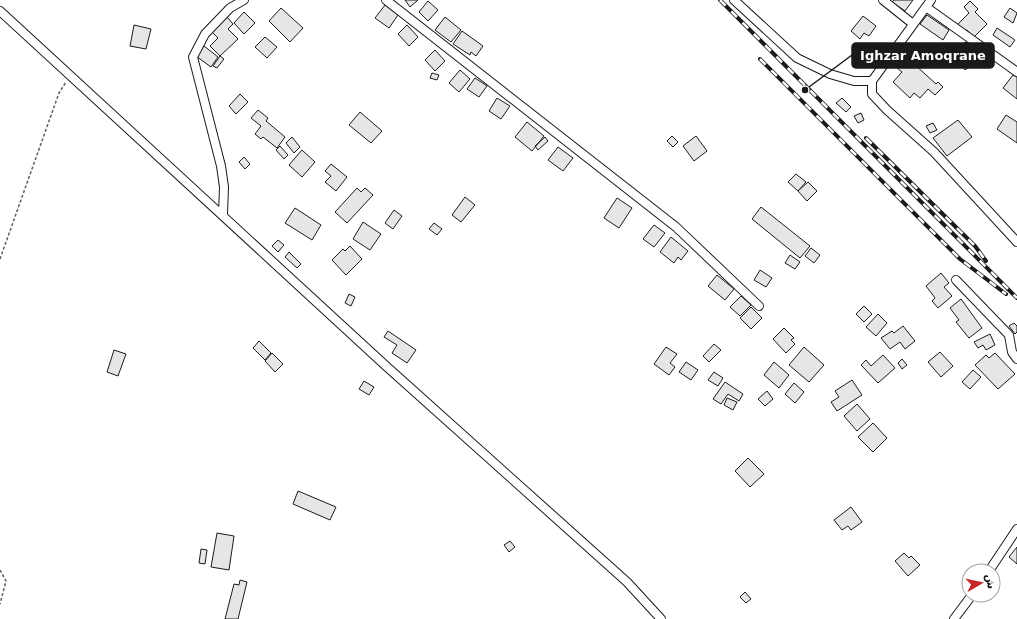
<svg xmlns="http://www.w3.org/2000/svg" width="1017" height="619" font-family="'DejaVu Sans','Noto Naskh Arabic',sans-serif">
<rect width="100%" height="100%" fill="#fff"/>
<path fill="#e6e6e6" stroke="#1a1a1a" d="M405,0H418L410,7Z
M894,0H913L905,11L892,2Z
M428,1L438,10L428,21L419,12Z
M970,1L978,9L975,12L987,24L974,37L967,30L963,33L956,26L969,13L964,7Z
M385,5L398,15L389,28L375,18Z
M281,8L303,28L290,42L269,21Z
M1010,8L1017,13L1013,23L1004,17Z
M244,12L255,23L244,34L234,23Z
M927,15L949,30L943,40L920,24Z
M863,16L876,26L869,36L864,33L860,39L851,31Z
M227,17L233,24L228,29L238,39L220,56L210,46L218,38L212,32Z
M445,17L461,30L451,42L435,30Z
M134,25L151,29L146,49L130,46Z
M407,25L418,37L409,46L398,34Z
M997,28L1015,40L1010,47L993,35Z
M462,31L483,46L476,56L471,52L470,55L453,44Z
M265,37L277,47L267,58L255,47Z
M966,42L979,60L965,70L957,60L963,56L957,48Z
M204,46L218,57L211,67L196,56Z
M435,50L445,61L435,71L425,60Z
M901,52L936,84L938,82L943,87L935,95L928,89L920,98L914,93L910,98L893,82L902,72L891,63Z
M220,56L224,59L217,68L213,66Z
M460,70L470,79L459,92L449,83Z
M432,73L439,75L437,80L430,78Z
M1013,75L1017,77V99L1003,88Z
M475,78L487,86L479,97L467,89Z
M240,94L248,102L236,114L229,106Z
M497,98L510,106L501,119L489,111Z
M842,98L851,107L846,112L836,103Z
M258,110L268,118L266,121L285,137L277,148L263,137L261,139L255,134L261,126L251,118Z
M360,112L382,131L371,143L349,125Z
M861,113L864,120L858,123L854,116Z
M1006,115L1017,122V143L997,129Z
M958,120L972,137L947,156L933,138Z
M527,122L544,136L532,151L515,137Z
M933,123L937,130L930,133L926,126Z
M672,136L678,142L673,147L667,141Z
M696,136L707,151L694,161L683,146Z
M292,137L300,147L294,153L286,143Z
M545,137L548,141L538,150L535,146Z
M280,146L288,155L284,159L276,150Z
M558,147L573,158L563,171L548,160Z
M302,150L315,162L302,177L289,165Z
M244,157L250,164L245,169L239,162Z
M331,164L347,177L336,191L325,182L331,176L325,171Z
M796,174L806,182L798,191L788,182Z
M808,182L817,191L807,201L798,191Z
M357,188L361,192L365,188L373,195L347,223L335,212Z
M465,197L475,205L461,222L452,215Z
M617,198L632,208L619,228L604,218Z
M761,207L810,246L800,258L752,219Z
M295,208L321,225L312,240L285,223Z
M394,210L402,216L393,229L385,223Z
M363,222L381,234L370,250L353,239Z
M434,223L442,229L437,235L429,229Z
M654,225L665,233L654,247L643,239Z
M671,237L688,251L681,260L678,257L674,263L660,252Z
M278,240L284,245L278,252L272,246Z
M350,246L362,259L346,275L332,260L343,249L345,251Z
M811,248L820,255L814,263L805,256Z
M289,252L301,264L297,268L285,257Z
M790,255L800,262L795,269L785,263Z
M760,270L772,278L766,287L754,280Z
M941,273L949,283L944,287L952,296L938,308L932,301L935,298L926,286Z
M717,275L734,289L725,300L708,286Z
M349,294L355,297L351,306L345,303Z
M741,296L751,305L740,316L730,307Z
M961,299L982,328L969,338L956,322L959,320L950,308Z
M864,306L872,314L864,322L856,314Z
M751,307L762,318L751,329L740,318Z
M878,314L887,323L876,336L866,327Z
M1014,323L1017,326V332L1015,334L1009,326Z
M903,326L915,341L905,349L900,342L890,349L881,338L892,331L894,333Z
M784,328L794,338L791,340L795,344L786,353L773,339Z
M388,331L416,350L407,363L392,353L397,345L384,337Z
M990,334L995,345L986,350L983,345L978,348L974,342Z
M259,341L271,353L265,360L253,348Z
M714,344L721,350L709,362L703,356Z
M666,347L677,354L670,363L675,367L669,375L654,364Z
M804,347L824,365L809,382L789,365Z
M114,350L126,354L118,376L107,372Z
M940,352L953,366L941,377L928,362Z
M272,353L283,364L275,372L265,361Z
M995,353L1015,374L998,389L975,365L986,355L989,358Z
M883,355L895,368L878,383L861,365L866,360L871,366Z
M902,359L907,365L902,369L898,363Z
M686,362L698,370L691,380L679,372Z
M774,362L789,375L779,388L764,375Z
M973,370L981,377L970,389L962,382Z
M714,372L723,378L718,386L708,380Z
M852,380L862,395L837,411L831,402L839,397L835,391Z
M364,381L374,387L369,395L359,389Z
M725,382L743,394L739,401L728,394L721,404L713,399Z
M794,383L804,392L795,403L785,394Z
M767,391L773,399L765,406L758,399Z
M727,398L737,402L733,410L724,405Z
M857,404L870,419L857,431L844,416Z
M873,423L887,438L873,452L858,437Z
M748,458L764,474L750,487L735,471Z
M298,491L336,507L330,520L293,504Z
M851,507L862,522L851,530L848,526L842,530L834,520Z
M217,533L234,536L229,570L211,567Z
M510,541L515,547L509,552L504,545Z
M1017,547V564L1009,557Z
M201,549L207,550L205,564L199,563Z
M904,553L909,558L911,556L920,565L908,576L895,561Z
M240,580L247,582L238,619H225L234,584L239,585Z
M745,592L751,599L746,603L740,597Z"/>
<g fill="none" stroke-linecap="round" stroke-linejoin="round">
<g stroke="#1a1a1a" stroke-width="10">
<path id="street" d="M386,0L676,227L759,306
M734,0L797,58L830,74L854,81H872
M883,0L913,24
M931,0L872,81V94L887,110L934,152L1017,242
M926,7L1017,72
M0,11L386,366L627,582L661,619
M223,214L224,187L221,166L193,57L205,34L230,8L244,0
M956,280L1009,335L1012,352L1017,359
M989,571L1017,529
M954,619L972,595"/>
</g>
<path stroke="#5f5f5f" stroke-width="1.5" stroke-dasharray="3 2" stroke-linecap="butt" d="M0,259L59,93L66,82
M0,570L6,581L0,604"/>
<use href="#street" stroke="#fff" stroke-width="8"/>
<g stroke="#1a1a1a" stroke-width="4">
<path id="rail" d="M720,0L1017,298
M760,59L960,259L1006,294
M866,138L975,246L986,261"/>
</g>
<use href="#rail" stroke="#fff" stroke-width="2.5" stroke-dasharray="8" stroke-linecap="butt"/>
</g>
<path fill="none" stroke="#1a1a1a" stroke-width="1.5" d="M805 90L852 55"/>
<circle fill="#1a1a1a" stroke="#fff" stroke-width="1.5" cx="805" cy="90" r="4"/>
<rect fill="#1a1a1a" stroke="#1a1a1a" stroke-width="1.5" x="852" y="43" width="142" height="25" rx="4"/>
<g font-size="13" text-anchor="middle" font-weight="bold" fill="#fff">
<text x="923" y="60">Ighzar Amoqrane</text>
</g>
<g transform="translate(981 583) rotate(81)"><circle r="19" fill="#ffffff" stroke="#a3a3a3"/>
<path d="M0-3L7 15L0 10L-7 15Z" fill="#c62828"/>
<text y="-6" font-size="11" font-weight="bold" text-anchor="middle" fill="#1a1a1a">ش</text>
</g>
</svg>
